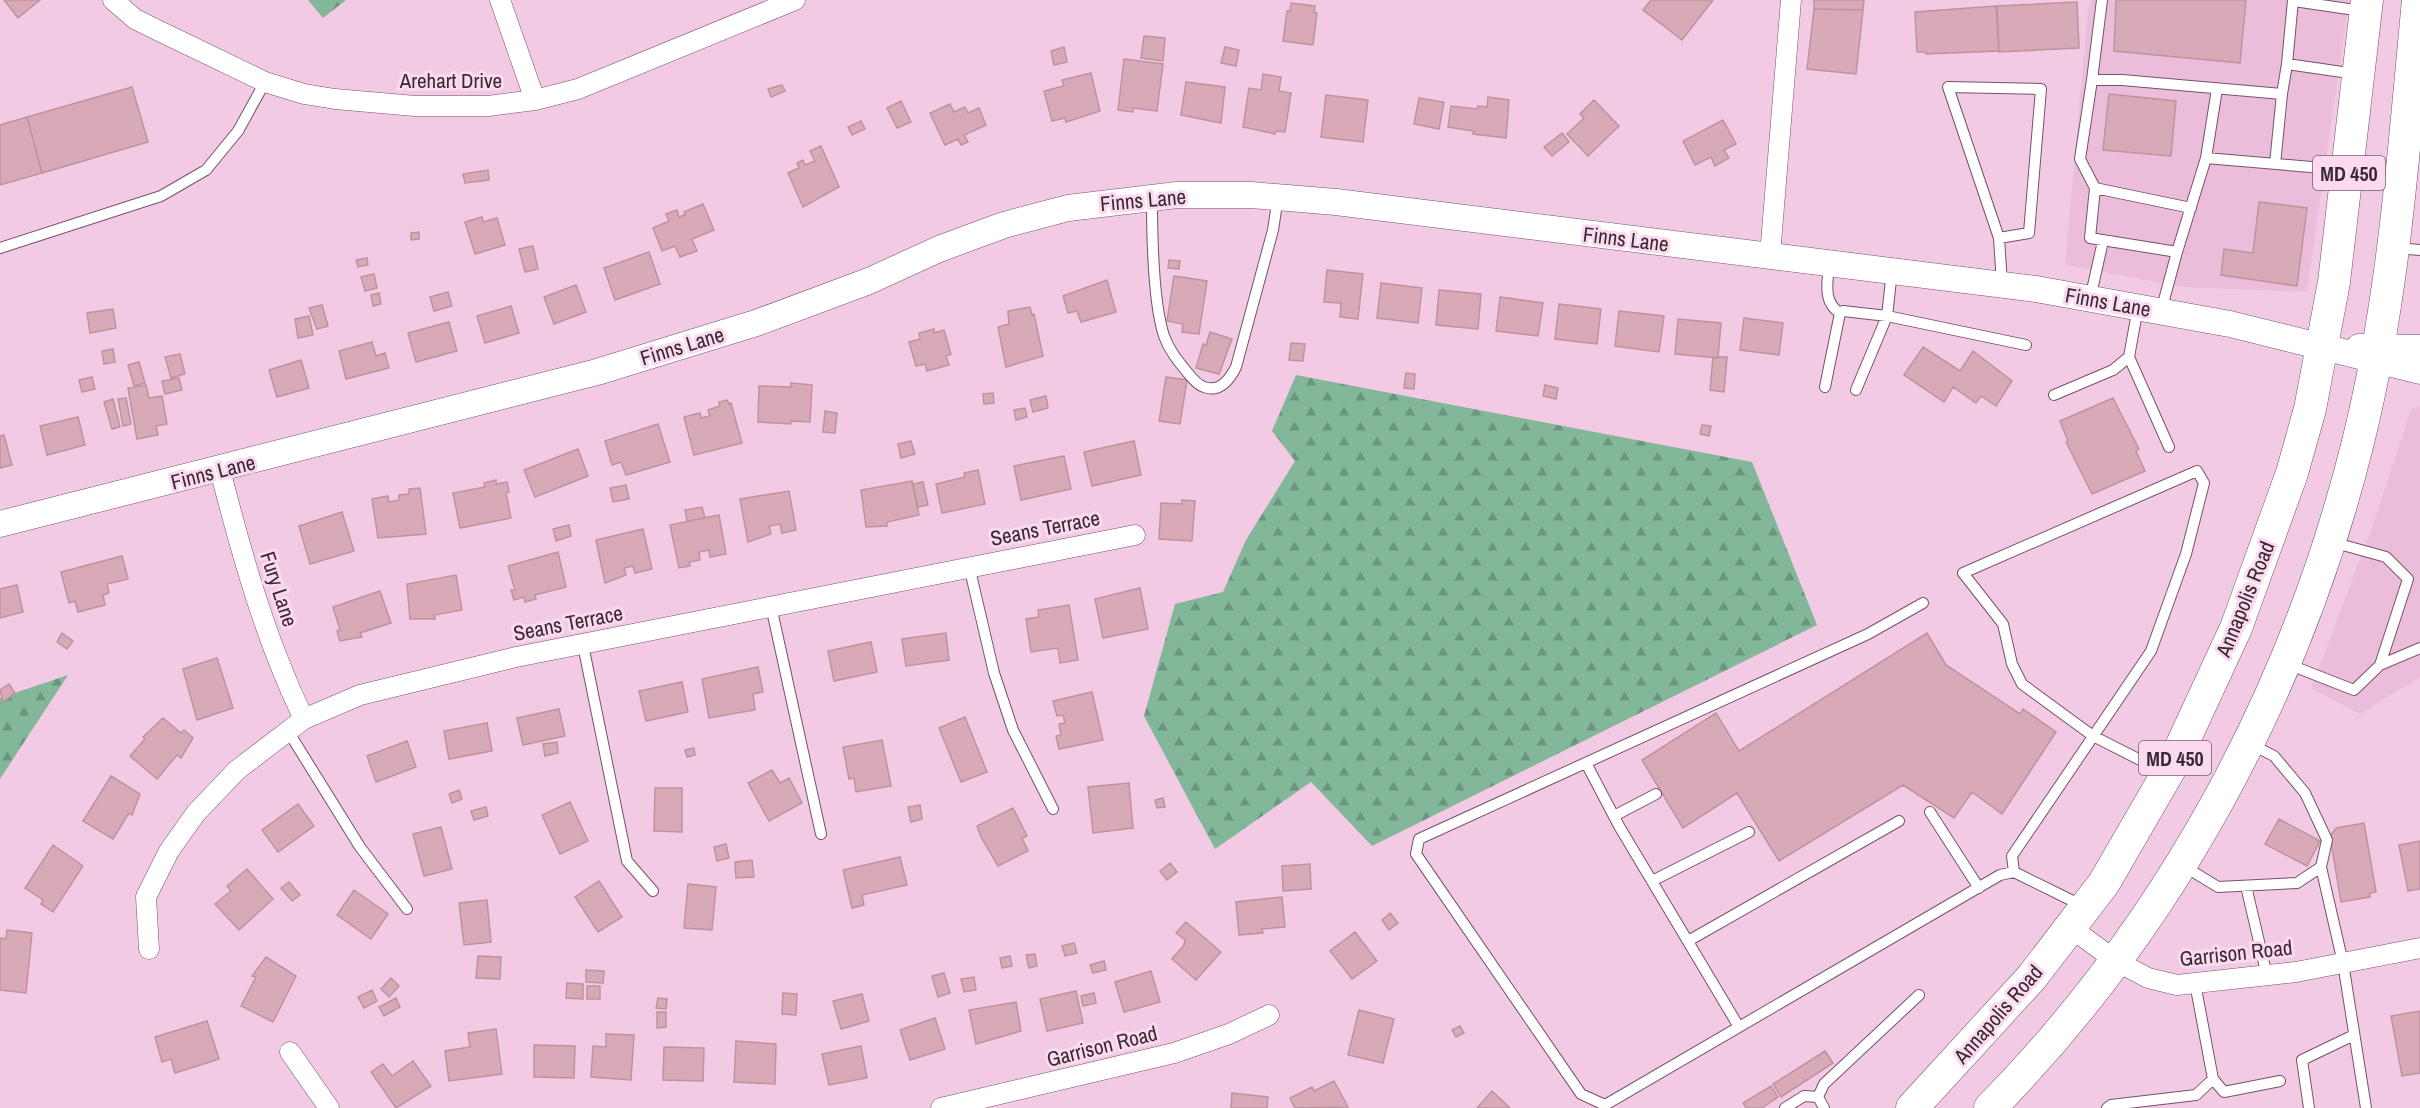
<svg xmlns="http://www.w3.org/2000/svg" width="2420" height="1108" font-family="'Archivo Narrow',sans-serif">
<defs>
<pattern id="forest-firs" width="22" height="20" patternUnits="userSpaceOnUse" patternTransform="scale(1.5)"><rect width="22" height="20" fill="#82b79a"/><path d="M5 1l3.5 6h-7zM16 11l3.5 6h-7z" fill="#6b957e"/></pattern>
</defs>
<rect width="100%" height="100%" fill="#f3cae4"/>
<path fill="#ecbddb" d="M2092,0H2349L2307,292L2183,287L2065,265L2088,9Z
M2420,407V677L2360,714L2311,688L2372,527L2411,409Z"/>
<path fill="url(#forest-firs)" d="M308,0H346L323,18Z
M1296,375L1752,462L1817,625L1372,846L1311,782L1215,849L1144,716L1175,604L1223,592L1246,540L1295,461L1272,431Z
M68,675L0,779V698Z"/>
<path fill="#d8aab7" stroke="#bf929e" stroke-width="1.5" d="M4,0H40L18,18Z
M1651,0H1713L1682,40L1643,10Z
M1814,0H1864L1863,10L1814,9Z
M2116,0H2246L2240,63L2114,51Z
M2077,2L2079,48L1999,52L1997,6Z
M1291,3L1315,6L1314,12L1317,13L1313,45L1283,41L1287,11H1290Z
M1996,6L1999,51L1926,54V52H1917L1915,12Z
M1814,9L1863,10L1856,74L1807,69Z
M1144,36L1165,38L1163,61L1141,58Z
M1064,47L1067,62L1054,65L1051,51Z
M1225,47L1239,50L1236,66L1221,63Z
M1124,59L1163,64L1157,111L1133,108V112L1118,110Z
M1091,73L1100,111L1066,122L1065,118L1052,121L1044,91L1064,86L1062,80Z
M1263,74L1281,77L1279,91L1291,93L1285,132L1276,131L1275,134L1243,127L1249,88L1261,90Z
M1186,82L1225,87L1221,123L1181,115Z
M782,85L785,91L771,97L768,89Z
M132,87L148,142L42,173L27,117Z
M2109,94L2176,101L2171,156L2103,150Z
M1326,95L1368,100L1363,142L1321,137Z
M1488,97L1509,100L1506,138L1473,134L1474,131L1448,127L1451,106L1477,109L1478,106L1487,107Z
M1419,98L1444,102L1439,129L1414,124Z
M1594,100L1619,126L1588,156L1567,134L1584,118L1580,114Z
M901,101L911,122L897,128L887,108Z
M950,104L954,112L965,107L968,113L979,108L986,125L964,135L968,142L961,145L958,139L945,145L930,113Z
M27,117L42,173L0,185V125Z
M1723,120L1736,144L1724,150L1729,158L1715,166L1711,157L1695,165L1683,141Z
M861,121L865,129L852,135L848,127Z
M1562,133L1569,142L1552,156L1544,147Z
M821,146L839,187L803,207L788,173L799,168L797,163L803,160L805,165L815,161L810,151Z
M488,170L489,180L465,183L463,174Z
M2259,202L2307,208L2297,286L2221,275L2224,249L2253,253Z
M703,204L714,230L692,239L697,251L680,257L675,246L662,251L653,228L669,221L666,214L677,210L679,217L685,215L684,212Z
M482,217L483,222L497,218L505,245L475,254L465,222Z
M419,232V239L411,240V233Z
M533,246L538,269L525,272L519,249Z
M649,252L660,284L615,300L604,268Z
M367,258L368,265L358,267L356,260Z
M1169,260L1180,261L1179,269L1168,268Z
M1327,270L1363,274L1358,319L1340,317L1341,303L1324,302Z
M374,274L377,288L365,291L361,277Z
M1174,276L1207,281L1199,334L1182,332L1183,324L1167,321Z
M1107,280L1116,312L1081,322L1077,311L1068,313L1063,296Z
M1381,283L1422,288L1418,323L1377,318Z
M576,285L586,312L554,324L544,297Z
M1439,290L1481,294L1478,329L1436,325Z
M448,292L452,306L434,311L430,297Z
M379,293L381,304L373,306L371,295Z
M1500,297L1543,303L1538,336L1496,331Z
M1559,304L1601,309L1597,344L1555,339Z
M322,305L328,326L317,329L309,308Z
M511,306L519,333L485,343L477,316Z
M1030,307L1032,315L1034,314L1043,356L1006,367L998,327L1009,324L1008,311Z
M113,309L116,328L90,333L87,313Z
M1619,311L1664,316L1659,352L1615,346Z
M309,316L313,335L298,338L295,319Z
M1744,318L1783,323L1779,355L1740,350Z
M1678,319L1721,323L1718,358L1675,354Z
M449,322L457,351L416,362L408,333Z
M934,329V333L944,330L951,354L946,356L949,365L927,371L925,364L916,366L909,342L920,339L919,333Z
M1210,332L1232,339L1219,374L1196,368L1203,344L1206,345Z
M372,342L376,356L385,353L389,368L346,379L339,351Z
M1291,343L1305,344L1303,361L1289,360Z
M1923,347L1960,371L1973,351L2012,381L1996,406L1981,396L1976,403L1953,387L1944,402L1904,375Z
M113,349L115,362L104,364L102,351Z
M180,354L185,374L171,378L165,357Z
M1713,357H1727L1724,392L1710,390Z
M301,360L309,388L277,397L269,370Z
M139,362L145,383L134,386L128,365Z
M1406,373L1415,374L1414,389L1404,388Z
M92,377L95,389L82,392L79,380Z
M1166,377L1187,380L1180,424L1159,421Z
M179,378L182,390L165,394L162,381Z
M791,383L812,385L810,422L791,421V424L758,422L759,386L791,387Z
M146,385L149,398L162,396L167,424L156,426L158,435L137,439L128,388Z
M1545,385L1558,388L1556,399L1543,396Z
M993,393L994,403L984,404L983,394Z
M1046,396L1048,408L1033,412L1030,400Z
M126,398L131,424L123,426L118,399Z
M2113,398L2139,449L2136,451L2145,471L2092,494L2066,442L2068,441L2060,421Z
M113,399L120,427L112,429L104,402Z
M727,400L729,404L731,403L742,443L694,455L684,417L700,413L701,418L710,416L708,410L720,406L719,402Z
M1025,408L1027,417L1016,420L1014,410Z
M825,411L837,413L835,433L823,432Z
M78,417L85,445L47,455L40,426Z
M658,424L670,462L626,475L621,462L612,465L605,441Z
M1702,425L1711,426L1709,436L1700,434Z
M4,435L12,465L0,468V436Z
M911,441L915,454L901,458L898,444Z
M1134,441L1141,475L1092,486L1084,452Z
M578,449L588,476L535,497L524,470Z
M1064,456L1071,489L1021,500L1014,466Z
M978,470L985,504L942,513L936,484L965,477L964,473Z
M496,480V484L507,482L509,492L506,493L511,518L460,528L453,493L485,487L484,483Z
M912,481L919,515L887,522V526L866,527L861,490Z
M923,482L928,505L918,507L913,484Z
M626,485L629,499L613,502L610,488Z
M420,488L426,534L378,538L372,499L388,496L389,502L399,500V495L409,494V489Z
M789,491L796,530L782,533L780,524L769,526L771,534L748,542L740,499Z
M1182,500L1195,501L1192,541L1159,539L1161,503L1182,504Z
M702,507L705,518L687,521L685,510Z
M342,512L354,551L310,564L299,526Z
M719,515L726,554L710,557L709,550L699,552L700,560L689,562L690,566L679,568L670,525Z
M569,525L571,536L556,541L553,529Z
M643,529L652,569L635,573L633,566L624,568L626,575L605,583L596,540Z
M558,552L566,587L535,595L536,599L525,602L524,597L514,600L511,590H515L508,566Z
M122,556L128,579L107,584L109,593L103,595L105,605L78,612L75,601L69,603L61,572Z
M456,575L462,610L434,615L435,619H410L407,584Z
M17,585L23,612L0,618V589Z
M1140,588L1148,629L1103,638L1095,599Z
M380,591L391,623L360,633L362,637L340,641L337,631L340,630L333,607Z
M1069,605L1078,660L1060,663L1058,648L1031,652L1026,619L1039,617L1038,610Z
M62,633L73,641L67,649L57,642Z
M946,633L949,660L906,666L902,639Z
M1927,633L1946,665L2020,714L2023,709L2056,732L2002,814L1972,792L1954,818L1903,785L1779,861L1737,793L1683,828L1642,760L1716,713L1739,751Z
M871,642L877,672L834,681L828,651Z
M217,658L233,708L197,720L183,669Z
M758,667L763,692L753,694L755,710L709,718L702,679Z
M682,682L688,712L646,721L639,691Z
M9,684L15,693L3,702L0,690Z
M1092,692L1103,740L1059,749L1056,736L1061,735L1059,724L1065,723L1063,715L1057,716L1053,701Z
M559,709L565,736L523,745L517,718Z
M965,717L987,772L961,782L939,728Z
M163,718L181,733L184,730L193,738L181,758L177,755L157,779L130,756L145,739L143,737Z
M487,723L492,751L449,759L444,731Z
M882,740L891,786L856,792L854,778L849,779L843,747Z
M407,741L416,767L376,782L367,756Z
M557,742L558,753L545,756L543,744Z
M694,748L695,755L687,757L685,750Z
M772,770L780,783L789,778L802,803L769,821L748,783Z
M111,776L140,794L132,815L129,813L113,839L83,821Z
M1129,783L1133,828L1093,833L1088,787Z
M655,788H682V832L654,831Z
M459,790L462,799L452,803L449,794Z
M1163,798L1165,807L1157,808L1155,800Z
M570,802L588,841L560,854L542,815Z
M298,804L314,826L278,852L262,830Z
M920,805L922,819L911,822L908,807Z
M486,807L488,816L474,820L471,811Z
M1013,808L1027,836L1022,838L1028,851L998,866L981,837L977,826Z
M2279,819L2320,841L2307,866L2265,844Z
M2364,823L2376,892L2370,893V897L2341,902L2330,836L2336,828Z
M441,827L452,869L424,876L413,834Z
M2420,841V889L2408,891L2399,845Z
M726,844L729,858L717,861L714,847Z
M53,845L83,866L53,912L41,904L43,900L25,888Z
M900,857L907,885L862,895L864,905L852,908L843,870Z
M752,860L754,877L736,878L735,862Z
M1170,863L1177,872L1167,880L1160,871Z
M1310,864L1311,889L1283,891L1282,866Z
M247,869L273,899L239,930L215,904L231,891L227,886Z
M599,881L622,917L598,932L575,897Z
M289,882L300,895L292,901L281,888Z
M688,884L716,887L712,930L684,928Z
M354,890L388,914L371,939L337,915Z
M1282,897L1285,927L1262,929L1263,933L1239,935L1236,902Z
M487,900L491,942L464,945L459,903Z
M1390,913L1398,923L1389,930L1382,920Z
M1186,922L1221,952L1196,980L1172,959L1184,945L1185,940L1176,933Z
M7,930L32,933L26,993L0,990V938L6,939Z
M1355,932L1377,961L1352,979L1330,951Z
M1074,943L1077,953L1065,956L1062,946Z
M1035,954L1037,966L1029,968L1026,955Z
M478,956L501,957L500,979L476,978Z
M1010,956L1012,966L1002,968L1000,958Z
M266,957L296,976L273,1022L241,1006L256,977L252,976Z
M1104,961L1106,970L1093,973L1090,965Z
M586,970L604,971L603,983L586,982Z
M1151,971L1160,1002L1124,1012L1115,982Z
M944,973L950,993L938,997L932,976Z
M974,977L976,990L964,992L961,979Z
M391,978L399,986L389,997L381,989Z
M567,983L583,984V999L566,998Z
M587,986H600V999H587Z
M372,990L377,1001L364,1008L358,997Z
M1076,991L1083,1023L1047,1031L1040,999Z
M783,993L797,994L796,1015L782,1014Z
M1094,993L1096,1003L1083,1006L1081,996Z
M862,994L869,1021L841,1029L833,1001Z
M396,998L400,1007L384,1016L379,1007Z
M658,998L667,999L666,1009L656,1008Z
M1016,1002L1021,1031L976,1044L969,1010Z
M1359,1010L1394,1019L1383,1063L1348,1055Z
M2420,1011V1073L2402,1076L2391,1016Z
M657,1012H666V1027L657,1028Z
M935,1018L945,1049L910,1060L900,1030Z
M207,1021L219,1059L175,1073L171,1059L162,1062L155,1037Z
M1460,1026L1464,1033L1456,1037L1452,1030Z
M496,1029L502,1074L449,1081L445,1051L470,1047L468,1033Z
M606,1034L634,1035L631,1080L591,1077L593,1046L606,1047Z
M736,1041L776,1044L775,1084L734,1082Z
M534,1045L575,1046L574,1078L534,1077Z
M861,1046L867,1078L829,1085L822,1054Z
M664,1047L704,1048L703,1081L663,1080Z
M1825,1051L1833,1063L1781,1097L1773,1084Z
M413,1061L431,1086L396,1108L371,1072L383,1064L392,1076Z
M1334,1081L1348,1107L1295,1108L1290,1098L1312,1087L1314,1091Z
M1771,1086L1778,1097L1762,1108H1746L1743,1103Z
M1492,1091L1510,1108H1477Z
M1232,1093L1268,1097L1267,1108H1231Z"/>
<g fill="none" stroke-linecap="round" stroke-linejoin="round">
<g stroke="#755269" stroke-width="12">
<path id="service" d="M2294,1L2362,11
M2287,64L2293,0
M2092,80L2102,0
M2206,158L2217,89
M2275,164L2282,94
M2095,188L2080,159L2092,80H2122L2282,94L2287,64L2356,74
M1152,198C1152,235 1153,302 1164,336C1169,350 1178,361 1187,372C1191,377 1197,385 1204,387C1220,393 1230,379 1236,367L1273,230L1278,197
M1999,238L2029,233L2041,89L1948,87L1999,238L2002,284
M0,248L161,196L206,170L238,131L265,82
M2396,248L2420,250
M2177,252L2090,238L2095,188L2191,208
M1829,262C1828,281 1822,302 1840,313
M2090,299L2103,241
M2161,311L2177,252L2206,158L2346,170
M2129,357L2169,447
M1825,387L1840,313L1843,311L1887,316L2026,345
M1856,390L1887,316L1892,271
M2054,395L2113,370L2129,357L2138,307
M969,566L994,673L1013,730L1053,809
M1923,603L1868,634L1419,839L1416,854L1581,1094L1605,1105L2000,875L2014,872L2083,906
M771,606L821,834
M583,645L627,861L653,891
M2285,663L2354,690L2380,665L2408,579L2386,557L2332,542
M2380,665L2420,648
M288,731L360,847L407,909
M1586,763L1619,826L1739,1027
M1930,812L1979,888
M1614,816L1656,794
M2182,865L2218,887L2297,883L2321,867L2327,840L2305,793L2274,756L2250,744
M2321,867L2343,963L2366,1108
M2014,872L2012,856L2151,651L2186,554L2204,483L2197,471L1963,573L2003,624L2012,664L2022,684L2093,736L2164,772
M1652,881L1749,832
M2246,886L2267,976
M1688,941L1899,821
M2213,1079L2224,1092L2280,1081
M1785,1108L1804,1096L1818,1097
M1824,1108L1818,1097L1824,1084L1919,995
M2107,1108L2111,1105L2196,1095L2213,1079L2195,983
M2309,1108L2302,1060L2354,1035"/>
</g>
<g stroke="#755269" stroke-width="21">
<path id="minor" d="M113,0L135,19L151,27L265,82L304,94L335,99L415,106H488L535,100L578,89L795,0
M500,0L535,100
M1770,255L1791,0
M220,470C242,555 265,639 304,719
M2071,928L2116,961L2148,978L2177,985L2296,972L2420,948
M149,949L146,897L169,851L196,813L237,770L304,719L360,695L516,657L1135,535
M290,1052L329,1108
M941,1108L1174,1053L1229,1034L1269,1015"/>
</g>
<g stroke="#755269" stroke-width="27">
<path id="tertiary" d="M2359,347L2420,348
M0,524L597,372L756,323L869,281L939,249L1004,225L1068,208L1177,195H1251L1336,202L2036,289L2230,324L2420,371"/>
</g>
<g stroke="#755269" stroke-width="33">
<path id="primary" d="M1912,1108L2032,977L2104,883L2174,762L2236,628L2292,473L2310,409L2334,282L2367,0
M1990,1108C2171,924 2296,692 2358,442C2394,298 2404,147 2418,0"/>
</g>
<use href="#service" stroke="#fff" stroke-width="10"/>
<use href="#minor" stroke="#fff" stroke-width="20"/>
<use href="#tertiary" stroke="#fff" stroke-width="26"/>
<use href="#primary" stroke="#fff" stroke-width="32"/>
</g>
<g text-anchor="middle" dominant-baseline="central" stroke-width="6" stroke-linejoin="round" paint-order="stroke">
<g fill="#fbdaef" stroke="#735e6b" stroke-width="1.5">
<rect x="2313" y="156" width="72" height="34" rx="4.5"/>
<rect x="2139" y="741" width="72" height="34" rx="4.5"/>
</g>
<g font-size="20" font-weight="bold" fill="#392933">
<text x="2349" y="173">MD 450</text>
<text x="2175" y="758">MD 450</text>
</g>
<g font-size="21" fill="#392933" stroke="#fbdaef">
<text x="451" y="80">Arehart Drive</text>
<text transform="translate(1143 200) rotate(-5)">Finns Lane</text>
<text transform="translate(1626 239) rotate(7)">Finns Lane</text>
<text transform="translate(2108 302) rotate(10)">Finns Lane</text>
<text transform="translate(682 346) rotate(-17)">Finns Lane</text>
<text transform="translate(213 472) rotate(-14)">Finns Lane</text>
<text transform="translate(1045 528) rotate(-11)">Seans Terrace</text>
<text transform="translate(279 589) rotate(72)">Fury Lane</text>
<text transform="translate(2245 599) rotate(-68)">Annapolis Road</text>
<text transform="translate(568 623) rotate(-11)">Seans Terrace</text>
<text transform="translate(2236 953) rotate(-6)">Garrison Road</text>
<text transform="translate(1998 1014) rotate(-49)">Annapolis Road</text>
<text transform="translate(1102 1046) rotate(-14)">Garrison Road</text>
</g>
</g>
</svg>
